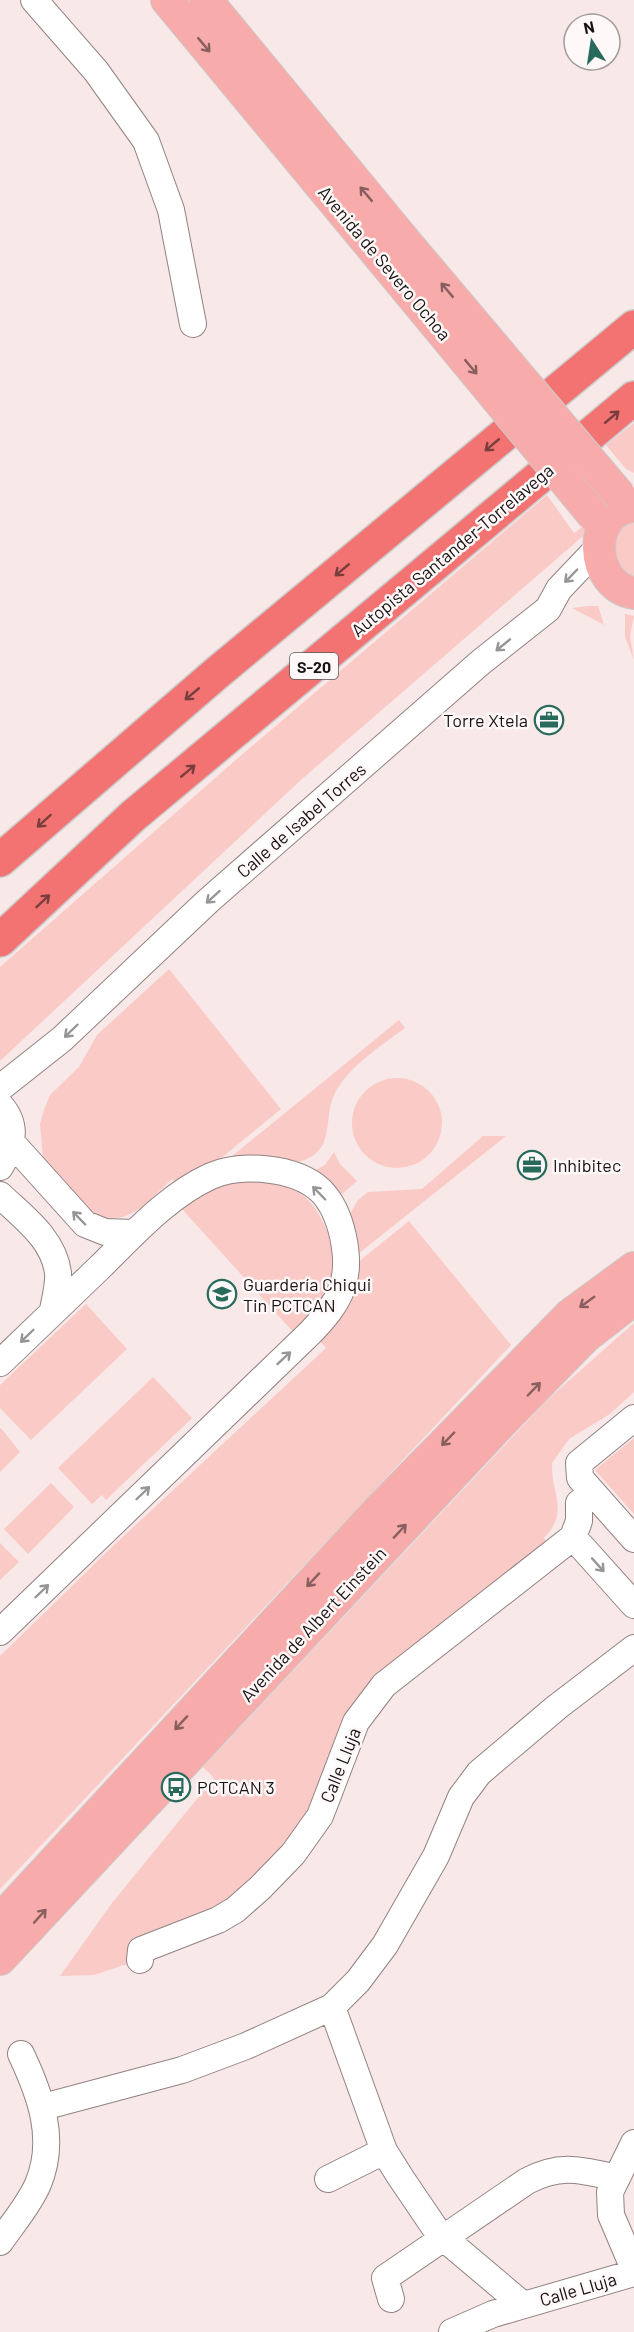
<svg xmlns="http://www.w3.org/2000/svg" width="634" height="2332" font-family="Barlow,sans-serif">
<rect width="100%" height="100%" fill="#f8e8e7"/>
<path fill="#facac6" d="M634,423V473L626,469L606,445Z
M634,489V492L302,779L0,1061V967L238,758L547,495L574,533Z
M634,516V583L625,580L608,542Z
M588,606H598L604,625L572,608Z
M625,614L634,616L630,636L634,660L625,637Z
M169,969L281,1109L214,1164L180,1188L172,1179C149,1200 130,1226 96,1217L43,1157L40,1124L44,1110L50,1095L79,1067L97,1035Z
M399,1020L405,1028C381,1046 349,1066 335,1093C327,1108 330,1126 324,1142C310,1175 254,1162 226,1161Z
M352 1123a45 45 0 1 1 90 0a45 45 0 1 1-90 0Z
M483,1136H506L353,1258L347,1219L358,1200L368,1192L422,1189Z
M334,1152L340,1164L357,1181L342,1194L336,1205L307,1175L325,1165Z
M249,1176C263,1179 282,1181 294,1188C330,1212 346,1269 321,1307C314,1317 303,1325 295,1334L182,1209C202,1192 223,1180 249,1176Z
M409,1221L511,1345L0,1889V1656L113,1546L326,1348L317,1338L352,1267Z
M86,1304L127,1349L31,1440L0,1408V1385Z
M634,1323V1392L610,1414L569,1439L552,1463C551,1495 570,1511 544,1538L547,1543L374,1683L301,1831L231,1899L181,1924L131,1943L127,1964L94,1975L60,1976L112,1903L214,1778L203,1767L547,1400Z
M153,1377L192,1418L106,1500L102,1495L92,1504L58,1468Z
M1,1428L20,1452L0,1472V1429Z
M634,1438V1514L595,1470Z
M51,1483L74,1507L28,1554L4,1529Z
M0,1543L19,1562L0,1580Z"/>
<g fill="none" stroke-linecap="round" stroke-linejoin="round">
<g stroke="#918382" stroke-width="28">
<path id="minor" d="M34,0L96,71L146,141L171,210L193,324
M0,1088L62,1039L208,901L481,662L548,609L559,589L598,548
M0,1105C18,1125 14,1145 0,1167
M13,1144L85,1224L105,1232L133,1233
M0,1195C23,1217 54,1239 58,1273C59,1285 55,1299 53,1310
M0,1363C33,1331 66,1300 99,1268C133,1235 167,1196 211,1176C241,1163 295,1167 320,1190C342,1211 352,1260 342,1288C335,1306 324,1318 311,1332L0,1632
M634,1418L579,1463L580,1478L634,1539
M573,1537L634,1605
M140,1960L141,1950L218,1920L235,1910L260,1888L293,1854L320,1816L356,1722L384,1685L573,1537L579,1521V1503L592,1493
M332,2007L384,2151L401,2178L439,2234L522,2304
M43,2107L182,2070L246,2046L332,2007L358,1981L385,1945L436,1856L461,1797L479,1773L557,1707L634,1648
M634,2143L610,2192L611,2215L634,2269
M328,2179L384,2151
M0,2242C13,2223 29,2205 38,2184C57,2139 40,2094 21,2054
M391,2299L385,2278L527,2181C561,2163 581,2170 617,2178
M452,2332L493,2314L634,2273"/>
</g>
<g stroke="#cccbcb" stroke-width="34">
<path id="major" d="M167,0L380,257
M206,0L403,239
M634,506C586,510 589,586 634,593
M0,1920L377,1512L570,1315L634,1268
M0,1959L502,1422L585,1337L634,1299"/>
</g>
<g stroke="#cccbcb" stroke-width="36">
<path id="highway" d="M0,860L218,672L634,327
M0,940L133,816L634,398"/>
</g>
<use href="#minor" stroke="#fff" stroke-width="26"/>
<use href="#major" stroke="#f7abaa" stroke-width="32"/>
<use href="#highway" stroke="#f27372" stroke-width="33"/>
<g stroke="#cccbcb" stroke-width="34" stroke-linecap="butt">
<path id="major-bridge" d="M403,239L620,496
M380,257L594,516"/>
</g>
<use href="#major-bridge" stroke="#f7abaa" stroke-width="32"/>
</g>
<defs><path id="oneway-shaft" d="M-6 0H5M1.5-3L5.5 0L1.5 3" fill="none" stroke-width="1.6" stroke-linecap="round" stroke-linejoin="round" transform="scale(1.5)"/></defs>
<g stroke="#885f5e">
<use href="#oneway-shaft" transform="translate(204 45) rotate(50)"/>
<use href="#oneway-shaft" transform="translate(366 194) rotate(-130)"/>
<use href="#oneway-shaft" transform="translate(447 290) rotate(-130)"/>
<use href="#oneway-shaft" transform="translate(471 367) rotate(50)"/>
<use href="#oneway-shaft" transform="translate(587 1302) rotate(144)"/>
<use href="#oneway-shaft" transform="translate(534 1389) rotate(-46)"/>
<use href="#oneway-shaft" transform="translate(448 1439) rotate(134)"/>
<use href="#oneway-shaft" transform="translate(400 1531) rotate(-47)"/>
<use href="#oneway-shaft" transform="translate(313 1580) rotate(133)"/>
<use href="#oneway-shaft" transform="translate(181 1723) rotate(133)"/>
<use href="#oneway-shaft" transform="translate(40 1916) rotate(-48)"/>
</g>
<g stroke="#7a3e3e">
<use href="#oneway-shaft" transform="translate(612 417) rotate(-40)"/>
<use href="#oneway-shaft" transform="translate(492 445) rotate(140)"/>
<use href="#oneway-shaft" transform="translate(342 570) rotate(140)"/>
<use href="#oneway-shaft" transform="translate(192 694) rotate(140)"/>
<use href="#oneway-shaft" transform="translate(188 771) rotate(-40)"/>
<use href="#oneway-shaft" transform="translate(44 821) rotate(138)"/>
<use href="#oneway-shaft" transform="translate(43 901) rotate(-43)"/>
</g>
<g stroke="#979595">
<use href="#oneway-shaft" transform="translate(571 576) rotate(134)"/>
<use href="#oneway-shaft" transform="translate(503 645) rotate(141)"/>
<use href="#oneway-shaft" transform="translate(213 897) rotate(138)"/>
<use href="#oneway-shaft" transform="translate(71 1031) rotate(136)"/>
<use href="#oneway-shaft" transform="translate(319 1193) rotate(-134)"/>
<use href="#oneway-shaft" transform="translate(79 1218) rotate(-134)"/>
<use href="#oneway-shaft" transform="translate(27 1336) rotate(136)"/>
<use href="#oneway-shaft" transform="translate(284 1358) rotate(-43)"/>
<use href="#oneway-shaft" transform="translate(143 1493) rotate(-44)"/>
<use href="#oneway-shaft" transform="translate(598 1565) rotate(48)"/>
<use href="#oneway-shaft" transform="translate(42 1591) rotate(-44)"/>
</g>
<defs>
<g id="office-ring" transform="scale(1.5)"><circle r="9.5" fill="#fef8f8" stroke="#286b5c" stroke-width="1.5"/><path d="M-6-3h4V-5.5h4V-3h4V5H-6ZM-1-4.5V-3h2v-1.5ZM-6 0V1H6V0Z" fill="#286b5c"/></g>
<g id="school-ring" transform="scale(1.5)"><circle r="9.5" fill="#fef8f8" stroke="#286b5c" stroke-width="1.5"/><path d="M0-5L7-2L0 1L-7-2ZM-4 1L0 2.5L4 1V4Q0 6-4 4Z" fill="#286b5c"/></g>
<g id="bus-ring" transform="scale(1.5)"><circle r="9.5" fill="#fef8f8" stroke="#286b5c" stroke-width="1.5"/><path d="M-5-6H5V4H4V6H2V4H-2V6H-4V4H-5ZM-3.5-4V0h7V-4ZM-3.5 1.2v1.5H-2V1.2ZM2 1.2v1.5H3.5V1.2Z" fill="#286b5c"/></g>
</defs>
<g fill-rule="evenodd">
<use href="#office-ring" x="549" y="720"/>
<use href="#office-ring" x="532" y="1165"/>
<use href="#school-ring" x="222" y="1294"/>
<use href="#bus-ring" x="176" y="1787"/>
</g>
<g text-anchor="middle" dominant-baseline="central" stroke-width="5" stroke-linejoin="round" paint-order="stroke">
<rect fill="#fef8f8" stroke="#5d5858" stroke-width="1.5" x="290" y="653" width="48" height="26" rx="4.5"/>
<g font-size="16" font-weight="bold" fill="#181313">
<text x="314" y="666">S-20</text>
</g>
<g font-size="18" fill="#181313" stroke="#fef8f8">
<text transform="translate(385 263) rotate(50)">Avenida de Severo Ochoa</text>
<text transform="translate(452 550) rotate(-40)">Autopista Santander-Torrelavega</text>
<text transform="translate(301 820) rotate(-41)">Calle de Isabel Torres</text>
<text transform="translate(313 1624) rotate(-47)">Avenida de Albert Einstein</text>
<text transform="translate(340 1765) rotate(-68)">Calle Lluja</text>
<text transform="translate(578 2289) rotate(-16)">Calle Lluja</text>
</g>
<g font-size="18" fill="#181313" stroke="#fef8f8" text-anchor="start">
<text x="528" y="720" text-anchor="end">Torre Xtela</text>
<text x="553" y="1165">Inhibitec</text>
<text x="243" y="1284">Guardería Chiqui<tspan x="243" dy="21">Tin PCTCAN</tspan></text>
<text x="197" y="1787">PCTCAN 3</text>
</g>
</g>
<g transform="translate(592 42) rotate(348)"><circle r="28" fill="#fef8f8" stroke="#a29c9c" stroke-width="1.5"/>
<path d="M0-4.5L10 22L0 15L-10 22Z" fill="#286b5c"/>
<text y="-9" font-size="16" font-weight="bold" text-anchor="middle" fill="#181313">N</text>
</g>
</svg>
